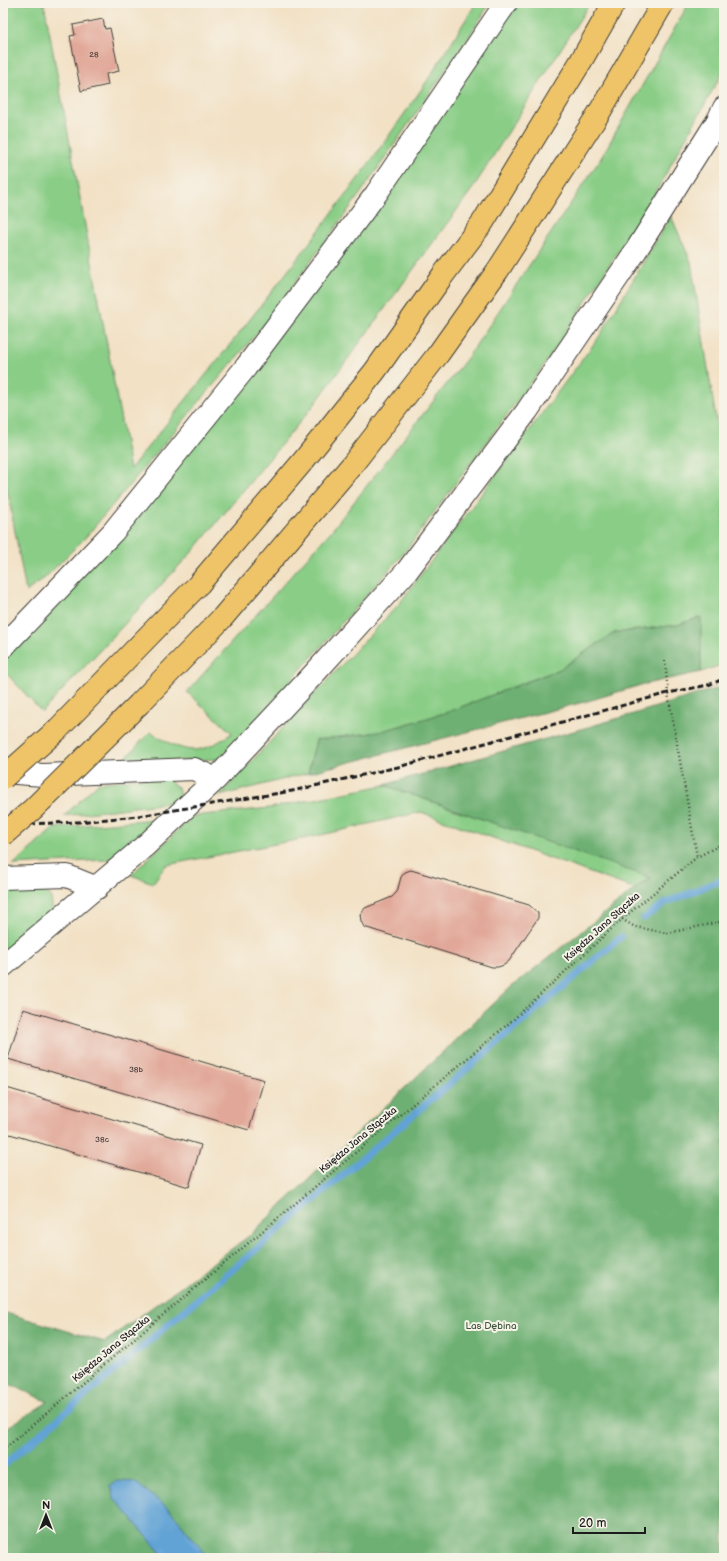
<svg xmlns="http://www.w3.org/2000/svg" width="727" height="1561" font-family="'Balsamiq Sans',sans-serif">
<rect width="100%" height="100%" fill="#f7f3e8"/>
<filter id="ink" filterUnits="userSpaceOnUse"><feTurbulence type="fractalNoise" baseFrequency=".025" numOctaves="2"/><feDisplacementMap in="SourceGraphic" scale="8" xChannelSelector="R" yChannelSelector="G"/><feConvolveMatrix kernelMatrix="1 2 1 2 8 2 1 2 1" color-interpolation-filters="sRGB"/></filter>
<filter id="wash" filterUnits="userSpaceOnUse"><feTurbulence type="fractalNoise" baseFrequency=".012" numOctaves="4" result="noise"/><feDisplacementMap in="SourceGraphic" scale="16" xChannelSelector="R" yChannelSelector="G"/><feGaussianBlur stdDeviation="0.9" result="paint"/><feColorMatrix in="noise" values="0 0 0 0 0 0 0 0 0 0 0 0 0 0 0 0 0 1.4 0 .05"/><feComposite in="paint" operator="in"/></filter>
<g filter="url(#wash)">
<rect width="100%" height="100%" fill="#f2e1c5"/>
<path fill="#89cd86" stroke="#527451" d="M3,3H44L130,469C230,345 331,221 421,90C440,61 458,32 476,3H490L469,37L360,194L268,320L85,538L46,577L26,592L3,466Z
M514,3H590L473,188L314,405L194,550L42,712L7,674L3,677V659L158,487Z
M689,3H724V70L649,204L547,361L403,554L241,737L219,759L121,763L150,732C185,753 197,758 232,733L187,692L332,530L468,357L601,158Z
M671,216L691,262L724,469V664L701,672L700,617L677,625L614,633L560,669L448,712L379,732L316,740L308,773L219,796L399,604L599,337Z
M164,776L178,788L180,796L175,802L64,816L98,783Z
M384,785L651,877L635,889L421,812L312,837L166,865L153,883L131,875L193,816L270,808Z
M155,819L122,855L106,860L13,865L54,828Z
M3,887H38L51,896L52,905V915L3,957Z"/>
<path fill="#6eb073" stroke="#456648" d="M701,617V672L641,685L588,701L308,773L316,740L379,732L448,712L560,669L614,633L677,625Z
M724,686V1558H3V1430L48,1402L3,1381V1312L105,1342L249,1236L510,988L635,889L651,878L384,785L630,715Z"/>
<path fill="#62a3d5" stroke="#3f6078" d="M116,1481L135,1482L169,1509L205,1553L207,1558H165L114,1498L110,1485Z"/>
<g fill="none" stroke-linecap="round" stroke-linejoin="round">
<path stroke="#62a3d5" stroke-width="7" d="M644,918L665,903L724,879
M3,1466L621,937"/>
</g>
<g id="blocks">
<path fill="#e1a798" d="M103,19L105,29L110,28L119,71L106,74L108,85L81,91L70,36L75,35L73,25Z
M411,870L529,905L538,913V918L509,961L504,965L498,967H492L364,927L361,921L360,914L365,908L392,897L397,892L401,877L405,872Z
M23,1009L264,1080L249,1130L8,1059Z
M3,1087L201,1145L189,1187L3,1132Z"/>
</g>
</g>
<g filter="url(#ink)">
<use href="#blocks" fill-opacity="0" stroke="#3c3a35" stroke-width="1"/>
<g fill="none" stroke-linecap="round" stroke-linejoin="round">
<g stroke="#3c3a35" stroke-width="24">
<path id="minor" d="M3,647L113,532L246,367L376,194L506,3
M3,772L43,775L194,769L216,779
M3,878L67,876L97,888
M3,966L146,845L216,779L312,676L407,571L527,411L635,252L718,120L724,108"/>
</g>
<g stroke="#3c3a35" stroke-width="24">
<path id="major" d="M139,704L223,617L352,465L439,353L498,270L599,113L663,3
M58,729L199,584L304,460L375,371L443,275L483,222L581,61L614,3"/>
</g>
<path stroke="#3c3a35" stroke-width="2.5" stroke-dasharray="1 3" stroke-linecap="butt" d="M665,661L668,693L697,857
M622,919L635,927L668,933L724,921
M3,1450L514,1019L622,919L697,857L724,843"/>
<use href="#minor" stroke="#fff" stroke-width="22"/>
<use href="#major" stroke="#efc469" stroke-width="22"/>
<path stroke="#1c1c1c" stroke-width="3" stroke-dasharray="6 3" stroke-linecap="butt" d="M3,825L78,822L138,816L292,791L398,767L668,693L708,685L724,679"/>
<g stroke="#3c3a35" stroke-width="24" stroke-linecap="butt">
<path id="major-bridge" d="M3,778L58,729
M3,835L33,809L139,704"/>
</g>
<use href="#major-bridge" stroke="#efc469" stroke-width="22"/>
</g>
</g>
<g text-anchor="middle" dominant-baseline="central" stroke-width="4" stroke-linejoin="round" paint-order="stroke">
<g font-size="8" fill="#4d3f3b">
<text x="94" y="54">28</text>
<text x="136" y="1069">38b</text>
<text x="102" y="1139">38c</text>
</g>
<g font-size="10" fill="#1c1c1c" stroke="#f7f3e8">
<text transform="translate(602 927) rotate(-42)">Księdza Jana Stączka</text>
<text transform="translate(358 1140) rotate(-40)">Księdza Jana Stączka</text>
<text transform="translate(111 1349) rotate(-40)">Księdza Jana Stączka</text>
</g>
<g font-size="10" fill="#425a41" stroke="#f7f3e8">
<text x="491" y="1326">Las Dębina</text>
</g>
</g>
<rect width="727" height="1561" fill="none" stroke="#f7f3e8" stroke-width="16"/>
<g transform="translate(46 1515)" stroke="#f7f3e8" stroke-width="3" paint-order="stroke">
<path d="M0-3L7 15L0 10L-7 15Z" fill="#1c1c1c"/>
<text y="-6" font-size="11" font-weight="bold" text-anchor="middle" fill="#1c1c1c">N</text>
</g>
<path d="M573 1527v6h72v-6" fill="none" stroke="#1c1c1c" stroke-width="2"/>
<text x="579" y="1527" font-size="12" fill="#1c1c1c" stroke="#f7f3e8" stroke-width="3" paint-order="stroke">20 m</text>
</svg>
